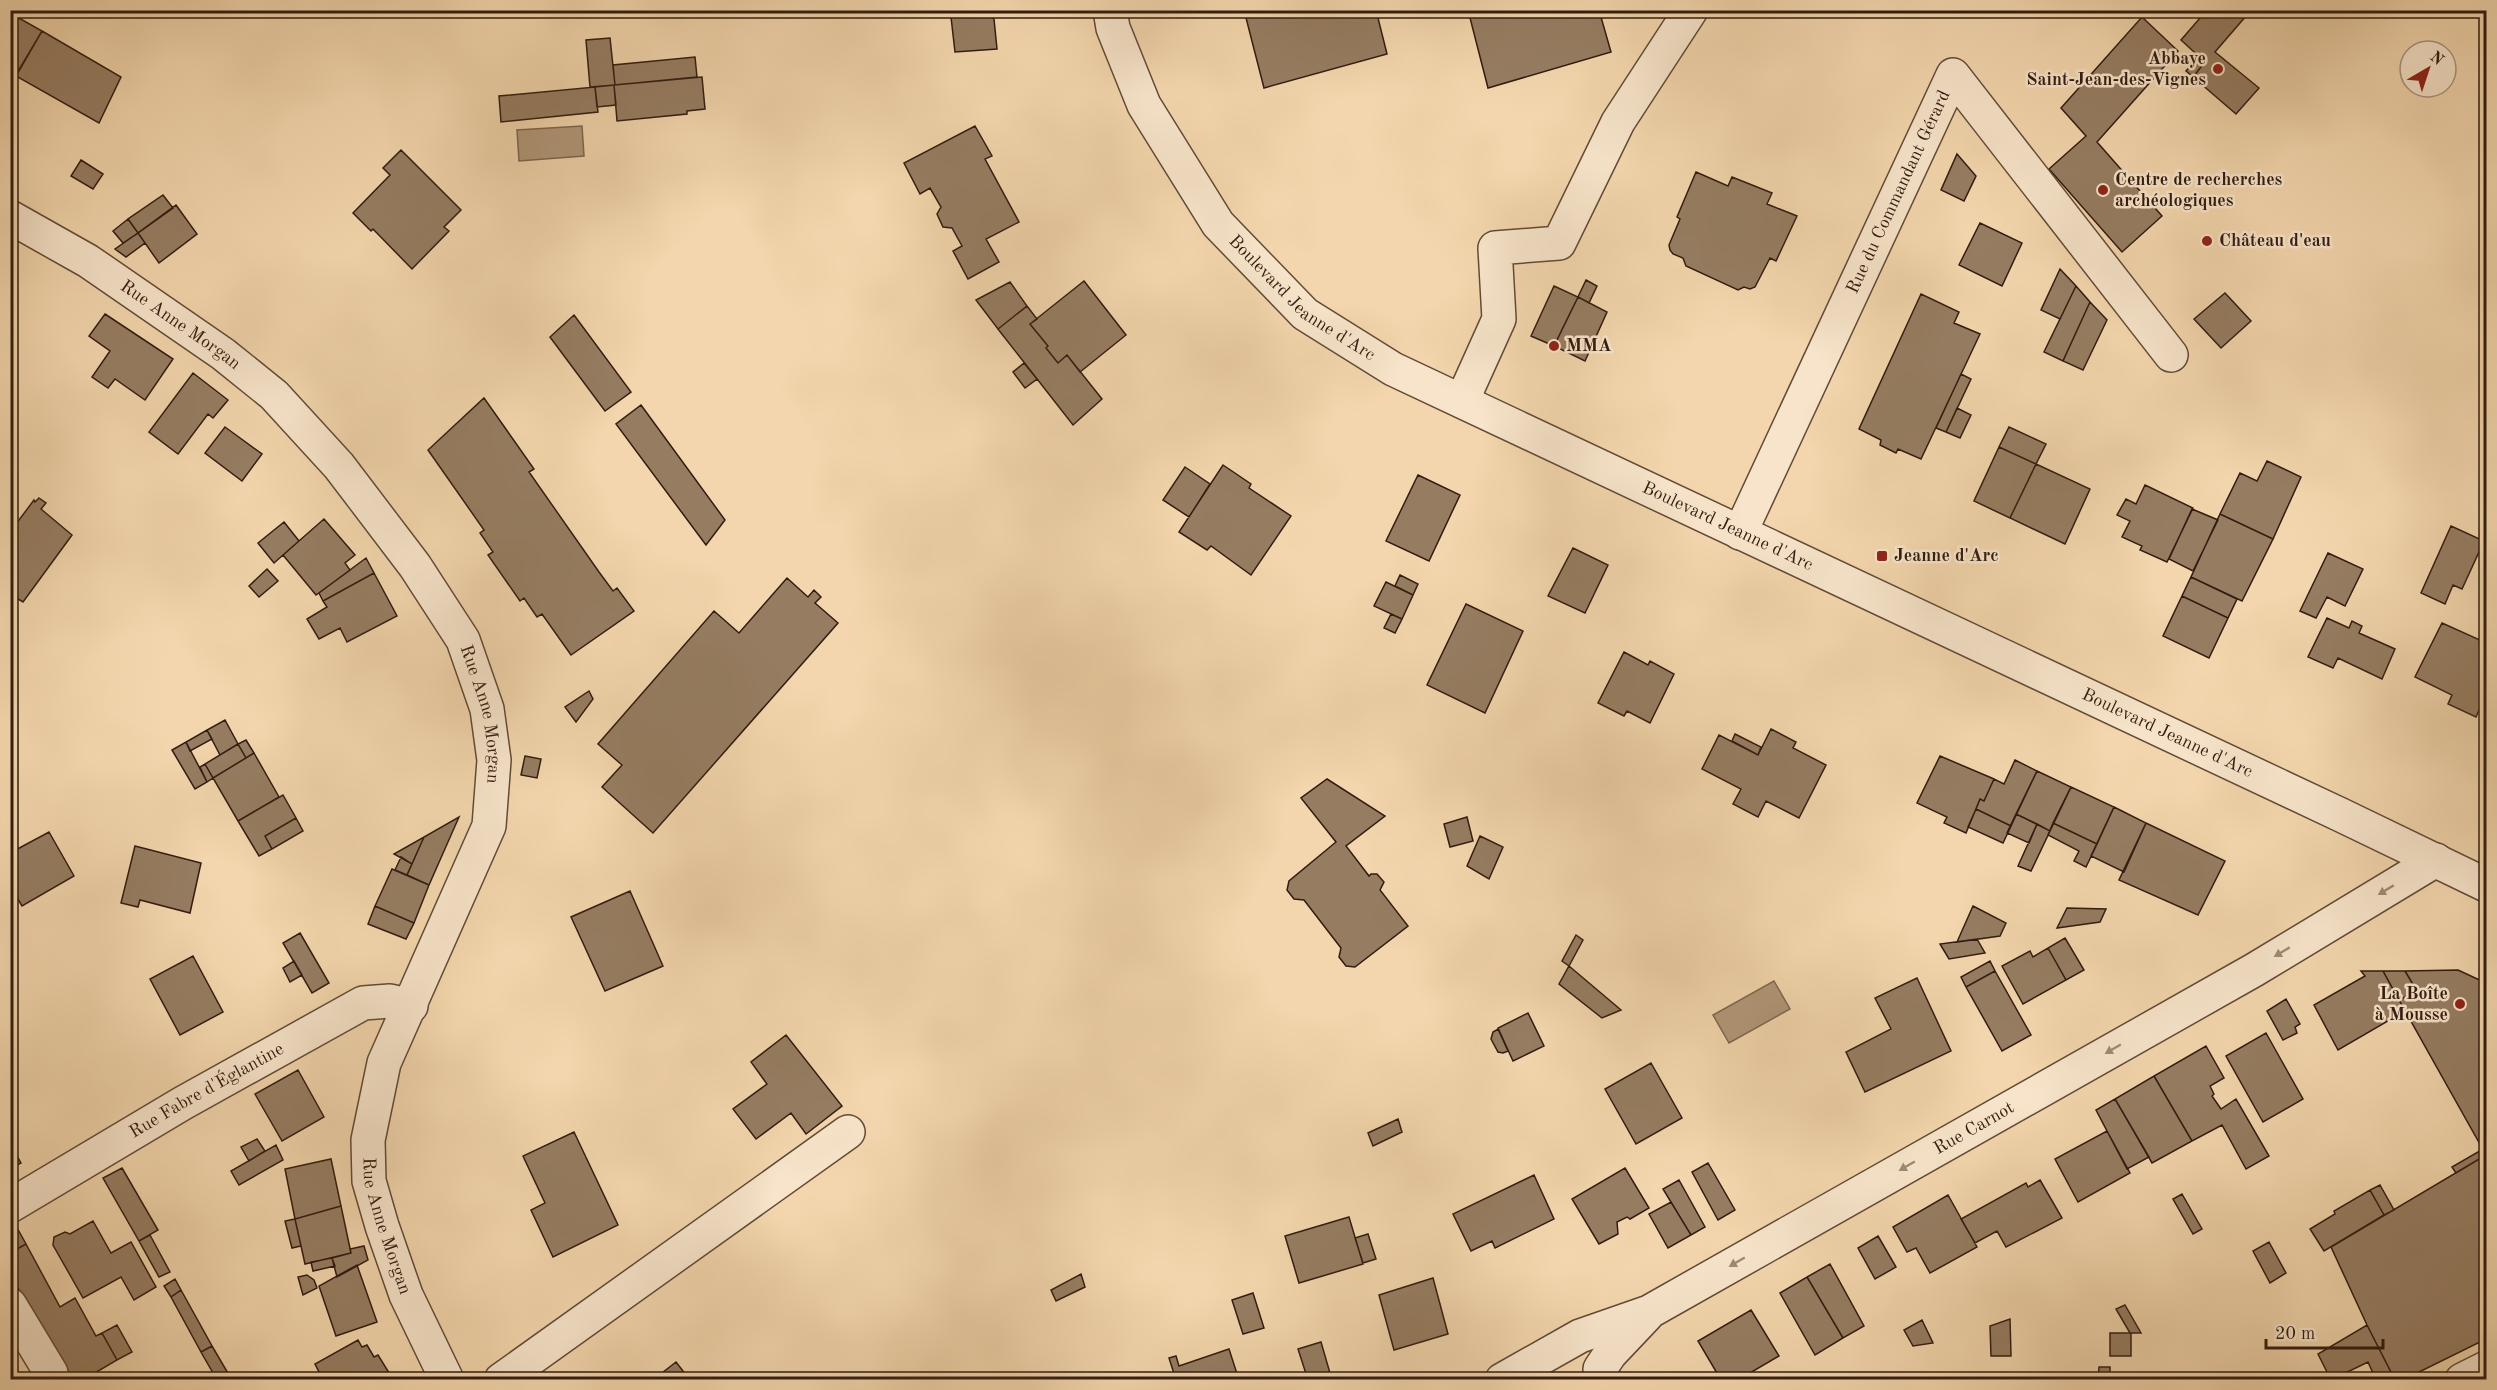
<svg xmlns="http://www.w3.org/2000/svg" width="2497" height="1390" font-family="'Old Standard TT',serif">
<rect width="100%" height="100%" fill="#f3d6ad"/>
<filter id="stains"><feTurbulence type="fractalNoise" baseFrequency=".00333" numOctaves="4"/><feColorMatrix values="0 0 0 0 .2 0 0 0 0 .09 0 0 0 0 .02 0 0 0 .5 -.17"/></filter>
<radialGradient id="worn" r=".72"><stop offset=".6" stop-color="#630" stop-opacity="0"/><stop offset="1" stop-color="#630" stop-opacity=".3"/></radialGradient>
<path fill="#b19778" stroke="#7e664e" stroke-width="1.5" d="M582,126L584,156L519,161L517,130Z
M1774,981L1790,1009L1729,1043L1713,1015Z"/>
<path fill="#967d62" stroke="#321c10" stroke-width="1.5" d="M1244,10H1376L1387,54L1264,88Z
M1468,10H1599L1611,52L1488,88Z
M2207,10H2239L2246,16L2215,52L2259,88L2236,114L2193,77L2205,62L2181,40Z
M10,13L42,31L10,85Z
M987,13L994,19L997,49L955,52L951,17Z
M2142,17L2178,51L2097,142L2162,216L2122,252L2049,169L2086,136L2061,108Z
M42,31L121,77L99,123L16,76Z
M610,38L615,85L590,87L586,40Z
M695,57L697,77L615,85L613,65Z
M2199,57L2205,62L2193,77L2186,71Z
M702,77L705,109L687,111V114L617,121L614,85Z
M614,85L616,105L597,107L595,87Z
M595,87L598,112L501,122L499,96Z
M975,126L992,156L985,159L1019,222L986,239L999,262L968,279L953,251L962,246L952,228L943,227L937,214L941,207L930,188L920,194L904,163Z
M401,150L461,210L444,227L449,231L412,269L373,229L371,231L353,213L390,175L383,168Z
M1957,154L1976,176L1964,201L1941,190Z
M81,160L103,174L93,189L71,176Z
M1696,172L1728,186L1732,177L1772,193L1767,204L1797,216L1776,261L1770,258L1755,287L1750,289L1744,287L1738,290L1686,266L1683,258L1673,254L1670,250L1669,245L1680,219L1677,217Z
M163,195L173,208L138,233L128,219Z
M176,205L197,234L159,263L138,233Z
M128,219L138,233L123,243L113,231Z
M1980,223L2022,243L2002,286L1959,265Z
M138,233L145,243L126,257L115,249Z
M2060,269L2076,286L2060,319L2041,310Z
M1586,280L1597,286L1589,303L1578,297Z
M1084,281L1126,335L1080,372L1067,355L1058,363L1046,348L1048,346L1030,324Z
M1010,282L1027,306L998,329L976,300Z
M1554,286L1578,297L1554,346L1531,336Z
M2076,286L2090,302L2063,361L2044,352Z
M2225,293L2251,321L2221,348L2194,319Z
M1921,294L1959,312L1954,323L1980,334L1921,459L1898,449L1896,453L1880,445L1881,440L1859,429Z
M1578,297L1607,312L1585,361L1554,346Z
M2090,302L2107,320L2083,370L2063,361Z
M1027,306L1037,319L1030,324L1048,346L1046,348L1058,363L1067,355L1102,399L1073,425L998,329Z
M105,314L173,359L145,400L115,379L108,388L92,377L110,351L89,336Z
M574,315L631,392L605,411L550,337Z
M1024,363L1037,379L1025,388L1013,372Z
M193,373L228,400L213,418L208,414L178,454L149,432Z
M1961,374L1971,379L1946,432L1936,428Z
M484,398L534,469L529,472L599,572L613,591L617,588L634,611L571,655L542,614L537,617L524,598L520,601L488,555L493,552L480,533L484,530L428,450Z
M641,405L725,520L706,545L616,424Z
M1957,408L1971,415L1960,438L1946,432Z
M225,427L262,454L242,481L205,453Z
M2009,427L2046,444L2036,464L1999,447Z
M1999,447L2036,464L2010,518L1974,501Z
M2267,461L2301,477L2273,539L2220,514L2240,473L2257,481Z
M2036,464L2090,489L2065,544L2010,518Z
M1223,465L1251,484L1249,488L1291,516L1251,575L1211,546L1207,550L1179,532Z
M1185,467L1210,484L1189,517L1163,500Z
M1418,475L1460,495L1429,561L1386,541Z
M2145,485L2193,508L2167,562L2140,550L2142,546L2122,537L2130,521L2117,515L2126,499L2136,504Z
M39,498L46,503L41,509L72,535L23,602L10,594V532L34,500L35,502Z
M2192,509L2218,520L2193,571L2169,559Z
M2220,514L2273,539L2242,601L2191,577Z
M324,519L355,555L345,563L350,570L316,595L283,555Z
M284,522L299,541L274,563L258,543Z
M2451,526L2484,541L2462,589L2453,585L2445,604L2421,593Z
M1573,548L1608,565L1585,613L1548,596Z
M2328,553L2363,569L2345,606L2327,597L2316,618L2300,611Z
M366,558L374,573L323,601L319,593Z
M267,569L278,581L259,597L249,586Z
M374,573L397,616L347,642L340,628L319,639L307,619L327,607L323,601Z
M1400,575L1418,584L1413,595L1395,586Z
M2191,577L2237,599L2228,618L2182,596Z
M787,578L808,597L814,590L821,597L815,603L838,623L653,833L602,787L622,765L598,744L714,611L739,633Z
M1386,582L1413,595L1402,619L1374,606Z
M2182,596L2228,618L2209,658L2163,636Z
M1466,604L1523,631L1485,713L1427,685Z
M1391,614L1402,619L1395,633L1384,628Z
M2327,618L2349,628L2352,621L2362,626L2359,633L2395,649L2382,679L2338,658L2333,668L2308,657Z
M2442,623L2480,640L2479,642L2486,645V694L2476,717L2448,704L2452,695L2415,677Z
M1624,652L1648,665L1650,661L1674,674L1650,723L1627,711L1624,716L1598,703Z
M589,691L593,699L576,722L565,707Z
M225,720L238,744L220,755L207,730Z
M1771,729L1796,742L1793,748L1826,765L1799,818L1766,801L1758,817L1733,804L1741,789L1702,769L1719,735L1758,755Z
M207,730L212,739L190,751L186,742Z
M1735,734L1761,747L1758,755L1732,741Z
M246,740L254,753L246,758L238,744Z
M186,742L207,782L195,789L172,750Z
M238,744L246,758L213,778L205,764Z
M254,753L279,797L238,821L213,778Z
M525,756L541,759L537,778L521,775Z
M1940,756L1994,779L1984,801L1980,799L1966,833L1944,823L1947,817L1917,803Z
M2015,760L2037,771L2011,826L1976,809L1980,799L1984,801L1994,779L2004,784Z
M205,764L213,778L207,782L200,767Z
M2037,771L2071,787L2050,831L2016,814Z
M1327,779L1385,816L1346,846L1369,876L1371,874H1377L1384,882L1380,890L1408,926L1355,967L1346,966L1339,957L1341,948L1304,900L1294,899L1287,890L1289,881L1336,842L1301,798Z
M2071,787L2114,807L2097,844L2053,823Z
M283,795L296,818L265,836L272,849L259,856L238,821Z
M2114,807L2146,823L2124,872L2091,856Z
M1976,809L2011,826L2003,843L1968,827Z
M2016,814L2037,824L2029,843L2007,833Z
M459,817L429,885L407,875L424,837Z
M1467,817L1473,841L1450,847L1444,824Z
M296,818L303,831L272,849L265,836Z
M2053,823L2097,844L2086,867L2074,861L2079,851L2048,835Z
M2146,823L2225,861L2198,915L2119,880Z
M2037,824L2050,831L2031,871L2018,866Z
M49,832L74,876L22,906L10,886V853Z
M1480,836L1503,847L1489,879L1467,866Z
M424,837L412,864L394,854Z
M135,846L201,863L190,913L140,900L138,907L121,903Z
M401,857L412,864L407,875L395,870Z
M392,869L429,885L414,923L375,906Z
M630,891L663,966L605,991L571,917Z
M375,906L414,923L406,939L368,924Z
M1973,906L2006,923L2000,936L1957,942Z
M2067,908L2106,909L2100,922L2057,928Z
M300,933L329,983L312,993L283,943Z
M1576,935L1583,940L1569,966L1562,961Z
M2065,938L2084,970L2066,980L2048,948Z
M1977,939L1985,953L1949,959L1940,944Z
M2048,948L2066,980L2023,1004L2002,966L2030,951L2033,957Z
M193,956L223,1012L180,1035L150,979Z
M294,961L302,975L290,982L283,968Z
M1990,961L1995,971L1966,987L1961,977Z
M1569,966L1621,1010L1602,1018L1559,984Z
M2458,970L2486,983V1339L2403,1380H2395L2367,1325L2331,1247L2486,1155L2399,1000L2417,991L2405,971Z
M1995,971L2031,1035L2002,1051L1966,987Z
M2361,971H2383L2405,1011L2338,1050L2314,1005L2365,976Z
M2383,971H2405L2417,991L2399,1000Z
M1917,978L1951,1051L1865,1092L1846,1052L1891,1029L1875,998Z
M2286,999L2300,1024L2295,1027L2297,1033L2283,1040L2267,1011Z
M1528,1013L1544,1046L1513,1061L1498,1028Z
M1498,1029L1508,1051L1503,1053L1498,1052L1491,1039L1493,1032Z
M2266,1033L2303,1099L2263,1122L2226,1056Z
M786,1035L842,1106L806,1134L791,1113L756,1139L733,1109L767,1084L751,1062Z
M2206,1046L2224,1078L2210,1086L2214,1094L2212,1096L2221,1109L2236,1099L2269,1156L2246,1169L2222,1125L2192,1141L2154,1076Z
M1651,1063L1682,1118L1636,1144L1605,1089Z
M298,1070L324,1117L282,1141L255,1094Z
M2154,1076L2192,1141L2152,1163L2115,1099Z
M2115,1099L2149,1157L2127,1169L2096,1110Z
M1398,1119L1402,1132L1373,1146L1368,1133Z
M2107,1131L2130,1173L2078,1202L2055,1159Z
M574,1132L618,1225L553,1257L531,1210L545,1203L523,1156Z
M257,1139L265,1151L249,1161L241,1147Z
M10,1144L21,1163L10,1169Z
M276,1145L283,1160L239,1185L231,1171Z
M2483,1149L2486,1155L2456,1173L2452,1167Z
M331,1159L341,1206L295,1219L285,1169Z
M1708,1163L1735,1210L1718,1220L1692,1172Z
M122,1168L158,1230L139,1241L103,1178Z
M1625,1168L1649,1208L1630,1219L1627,1217L1617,1222L1618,1234L1599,1244L1572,1199Z
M1534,1175L1554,1219L1495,1248L1492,1241L1471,1251L1453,1214Z
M1679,1180L1705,1227L1691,1235L1663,1189Z
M2040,1180L2062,1218L2006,1247L1997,1231L1975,1243L1961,1219L2026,1183L2028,1187Z
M2380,1185L2394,1210L2384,1215L2370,1190Z
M2370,1190L2384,1215L2324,1251L2310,1229L2335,1214L2334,1211Z
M2182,1194L2202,1229L2193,1234L2173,1199Z
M1948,1195L1977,1247L1930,1273L1916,1248L1907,1252L1893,1227Z
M1671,1202L1691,1235L1668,1248L1649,1214Z
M341,1206L351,1253L305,1264L295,1219Z
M1349,1217L1363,1264L1299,1283L1285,1236Z
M295,1219L301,1246L292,1248L285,1221Z
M93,1221L111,1253L131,1242L156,1287L134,1300L121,1277L83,1298L53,1245L54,1237L65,1232L70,1234Z
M16,1226L26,1244L10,1253V1229Z
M1368,1234L1376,1259L1363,1263L1355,1238Z
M150,1235L170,1272L159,1277L139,1241Z
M1878,1236L1896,1267L1875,1279L1858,1248Z
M2269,1242L2286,1273L2270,1283L2253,1251Z
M26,1244L60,1307L75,1298L96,1336L102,1333L117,1360L83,1380H70L10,1274V1253Z
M364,1246L368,1260L337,1277L332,1258L351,1253L350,1249Z
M332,1258L335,1266L313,1271L311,1262Z
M1830,1264L1864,1326L1843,1338L1807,1277Z
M357,1265L377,1322L336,1336L319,1286Z
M1081,1274L1085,1287L1056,1301L1051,1290Z
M307,1275L314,1280L317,1288L303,1295L298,1277Z
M1807,1277L1843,1338L1815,1355L1780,1293Z
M1433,1278L1448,1334L1394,1350L1379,1295Z
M175,1279L181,1290L171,1297L164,1286Z
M181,1290L212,1346L201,1352L171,1297Z
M1253,1293L1264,1328L1243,1334L1232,1300Z
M2125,1305L2141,1333H2130L2116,1309Z
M1751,1310L1779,1356L1738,1380H1721L1698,1341Z
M2010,1319L2011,1356H1991L1990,1326Z
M1922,1320L1933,1343L1913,1346L1904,1330Z
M117,1325L132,1352L117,1360L102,1333Z
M2367,1325L2395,1380H2376L2368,1362L2331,1380L2318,1354Z
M2110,1333H2131V1356H2110Z
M358,1340L362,1347L367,1345L374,1357L378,1355L391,1376L385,1380H320L316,1374L319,1372L315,1364Z
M1321,1342L1332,1380H1308L1298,1349Z
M212,1346L232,1380H217L201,1352Z
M1229,1349L1239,1380H1176L1169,1358L1176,1356L1179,1366Z
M676,1362L690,1380H653Z
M2099,1367H2110V1380H2098Z"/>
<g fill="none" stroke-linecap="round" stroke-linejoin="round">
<g stroke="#624a37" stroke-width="36">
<g id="minor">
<path id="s1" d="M1110,10L1113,28L1144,105L1218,224L1305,314L1393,369L2341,815L2486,885"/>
<path id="s2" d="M10,217L88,261L223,354L274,395L339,466L415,566L463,640L487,709L494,760L489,826L384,1063L368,1140L369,1181L382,1226L406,1295L447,1380"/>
<path d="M1462,401L1499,319L1495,248L1559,243L1618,122L1691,10"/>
<path id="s3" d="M1740,533L1953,75L2171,355"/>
<path id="s4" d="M10,1206L183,1103L363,1003L390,1001L411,1006"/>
<path d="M10,1305L51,1373"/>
<path d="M501,1380L848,1132"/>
<path id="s5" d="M1502,1380L1580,1336L1649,1312L2254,970L2436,860"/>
<path d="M1601,1380L1600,1369L1610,1354L1646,1316"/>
<path d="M2462,1380L2486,1368"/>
</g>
</g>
<use href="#minor" stroke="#f7e4ca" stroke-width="33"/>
</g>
<defs><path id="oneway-solid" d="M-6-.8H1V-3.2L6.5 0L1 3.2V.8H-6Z" transform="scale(1.5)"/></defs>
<g fill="#9e8a76">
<use href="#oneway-solid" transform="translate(2386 890) rotate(149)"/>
<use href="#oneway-solid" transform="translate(2282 952) rotate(149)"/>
<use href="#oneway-solid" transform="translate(2113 1049) rotate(150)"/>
<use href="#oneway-solid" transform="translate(1907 1166) rotate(150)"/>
<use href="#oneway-solid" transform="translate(1737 1262) rotate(150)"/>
</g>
<g fill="#8f2418" stroke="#f7e4ca" stroke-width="2">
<circle cx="2218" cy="69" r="6"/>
<circle cx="2103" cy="190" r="6"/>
<circle cx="2207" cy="241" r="6"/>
<circle cx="1554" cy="346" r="6"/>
<rect x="1876" y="550" width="12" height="12" rx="3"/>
<circle cx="2460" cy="1004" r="6"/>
</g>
<g text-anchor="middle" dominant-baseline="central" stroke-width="5" stroke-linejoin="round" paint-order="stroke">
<g font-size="18" font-weight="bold" fill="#321c10" stroke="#f7e4ca" text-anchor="start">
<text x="2206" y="59" text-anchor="end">Abbaye<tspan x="2206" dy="21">Saint-Jean-des-Vignes</tspan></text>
<text x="2115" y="180">Centre de recherches<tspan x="2115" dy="21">archéologiques</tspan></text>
<text x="2219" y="241">Château d'eau</text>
<text x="1566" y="346">MMA</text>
<text x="1894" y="556">Jeanne d'Arc</text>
<text x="2448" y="994" text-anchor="end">La Boîte<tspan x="2448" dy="21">à Mousse</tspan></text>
</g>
<g font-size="18" fill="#321c10" stroke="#f7e4ca">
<text stroke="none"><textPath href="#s3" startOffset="376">Rue du Commandant Gérard</textPath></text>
<text stroke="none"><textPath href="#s1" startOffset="354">Boulevard Jeanne d'Arc</textPath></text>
<text stroke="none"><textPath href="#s2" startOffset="202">Rue Anne Morgan</textPath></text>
<text stroke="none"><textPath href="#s1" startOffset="840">Boulevard Jeanne d'Arc</textPath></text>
<text stroke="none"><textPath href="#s2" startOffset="706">Rue Anne Morgan</textPath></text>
<text stroke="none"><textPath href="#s1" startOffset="1326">Boulevard Jeanne d'Arc</textPath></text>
<text stroke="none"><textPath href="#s4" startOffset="228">Rue Fabre d'Églantine</textPath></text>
<text stroke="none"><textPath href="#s5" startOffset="536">Rue Carnot</textPath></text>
<text stroke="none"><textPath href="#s2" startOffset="1246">Rue Anne Morgan</textPath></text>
</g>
</g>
<rect width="2497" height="1390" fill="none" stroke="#f3d6ad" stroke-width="36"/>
<rect x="12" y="12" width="2473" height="1366" fill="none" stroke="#321c10" stroke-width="3"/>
<rect x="18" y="18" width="2461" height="1354" fill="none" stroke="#321c10" stroke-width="1.5"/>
<g transform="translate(2428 69) rotate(39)"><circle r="28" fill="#f7e4ca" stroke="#a89480" stroke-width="1.5"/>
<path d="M0-4.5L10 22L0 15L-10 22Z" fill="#8f2418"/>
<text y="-9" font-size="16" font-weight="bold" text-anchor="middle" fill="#321c10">N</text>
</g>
<path d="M2266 1339v9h117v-9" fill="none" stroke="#321c10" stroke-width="3"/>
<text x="2275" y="1339" font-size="18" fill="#321c10" stroke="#f7e4ca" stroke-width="4.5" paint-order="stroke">20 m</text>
<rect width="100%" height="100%" filter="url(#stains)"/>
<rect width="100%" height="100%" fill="url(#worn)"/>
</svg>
